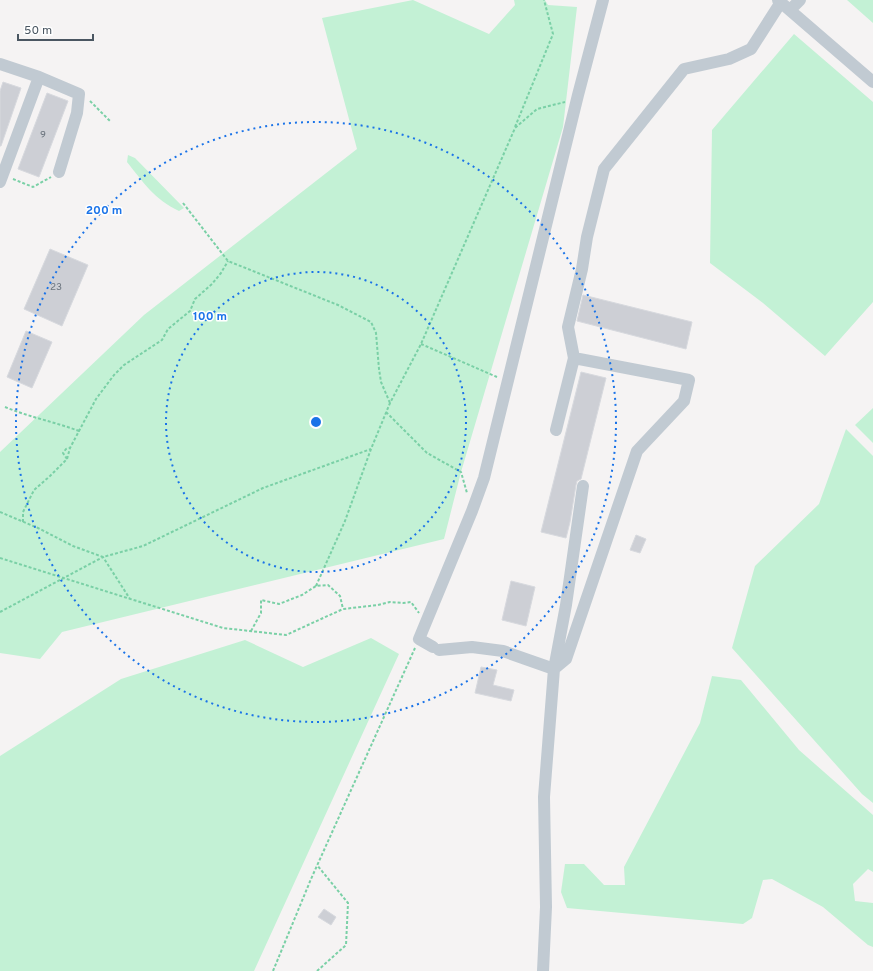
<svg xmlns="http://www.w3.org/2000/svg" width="873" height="971" font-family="Overpass,sans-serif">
<rect width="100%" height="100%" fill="#f5f3f3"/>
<path fill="#c3f1d5" d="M413,0L489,34L515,5L514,0H545L548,5L577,7L563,127L461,472L444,539L62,632L40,659L0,653V452L144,315L357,149L322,18Z
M847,0H873V23Z
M794,34L873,102V302L825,356L763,303L710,263L712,130Z
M128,155L135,158L184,208L179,211C155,200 143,182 127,162Z
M873,408V443L855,425Z
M846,429L873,456V803L862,794L732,648L755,566L819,504Z
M371,638L399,654L254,971H0V756L121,679L245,640L303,667Z
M712,676L741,680L799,750L873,815V872L868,869L853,884L855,901L873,903V947L868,945L823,907L772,879L763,880L752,918L743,924L567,908L561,892L565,864H584L604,885H625L624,867L700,723Z"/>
<path fill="#cdcfd5" stroke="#d7d9de" d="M3,82L21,88L1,146H0V91Z
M47,93L68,101L39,177L18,169Z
M50,249L88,265L62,326L24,309Z
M583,295L692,322L686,349L577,321Z
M26,331L52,342L32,388L7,377Z
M581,372L606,378L581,479L577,481L576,485L570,522L566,538L541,532Z
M636,535L646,539L640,553L630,550Z
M511,581L535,587L526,626L502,620Z
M481,667L497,670L493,685L514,690L511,701L475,693Z
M324,909L336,917L331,925L318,917Z"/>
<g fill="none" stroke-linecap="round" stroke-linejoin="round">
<path stroke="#7ad0a6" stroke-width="2" stroke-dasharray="3 2" stroke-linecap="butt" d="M90,101L110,121
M515,127L553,34L544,0
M13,179L33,187L51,177
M183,203L228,261L338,305L371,322L376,333L379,369L381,382L390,403
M421,344L497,377
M5,407C29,417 55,422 79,431
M386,412L427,453L461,472L467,493
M67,459L63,453L66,449L70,448
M0,512L38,528L73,546L103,557L143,546L263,488L371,449
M23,522V512L34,490L50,476L67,459L70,448L96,399L114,375L124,365L162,340L168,329L190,311L195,299L212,284L221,273L228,261
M0,558L223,628L286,635L343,609L378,605L390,602L403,603L411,602L419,613
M316,586L345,521L371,449L390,403L421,344L515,128L537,109L565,102
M0,612L103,557L130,599
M251,631L261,613V600L279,604L302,595L316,586L328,585L340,596L343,609
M273,971L311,879L415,648
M317,971L346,945L348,903L317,865"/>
<path stroke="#c1cad2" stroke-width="12" d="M778,0L873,82
M790,10L800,0
M0,64L39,77L79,94L77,113L59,172
M0,182L39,77
M556,430L574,358L568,327L582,269L587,237L604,169L684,69L729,59L751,49L781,2
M433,647L419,639L472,511L484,478L578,95L603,0
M439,650L472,647L503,651L554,669
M554,669L566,659L637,451L684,401L689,380L574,358
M543,971L546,907L544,797L554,669L566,605L583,486"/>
</g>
<g fill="none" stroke="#1a73e8" stroke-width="2" stroke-dasharray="2 4">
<circle cx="316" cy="422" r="150"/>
<circle cx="316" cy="422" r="300"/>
</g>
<g text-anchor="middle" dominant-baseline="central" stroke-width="3" stroke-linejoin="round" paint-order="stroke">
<g font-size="10" fill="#6b747e">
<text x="43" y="135">9</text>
<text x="56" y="287">23</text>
</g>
</g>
<circle cx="316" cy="422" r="6" fill="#1a73e8" stroke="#fff" stroke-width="2"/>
<g font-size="12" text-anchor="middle" font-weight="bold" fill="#1a73e8" stroke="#fff" stroke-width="3" stroke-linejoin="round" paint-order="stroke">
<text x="104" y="214">200 m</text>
<text x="210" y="320">100 m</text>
</g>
<path d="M18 34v6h75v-6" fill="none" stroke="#4a5661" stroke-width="2"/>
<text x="24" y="34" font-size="12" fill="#4a5661" stroke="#ffffff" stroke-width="3" paint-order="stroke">50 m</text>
</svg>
